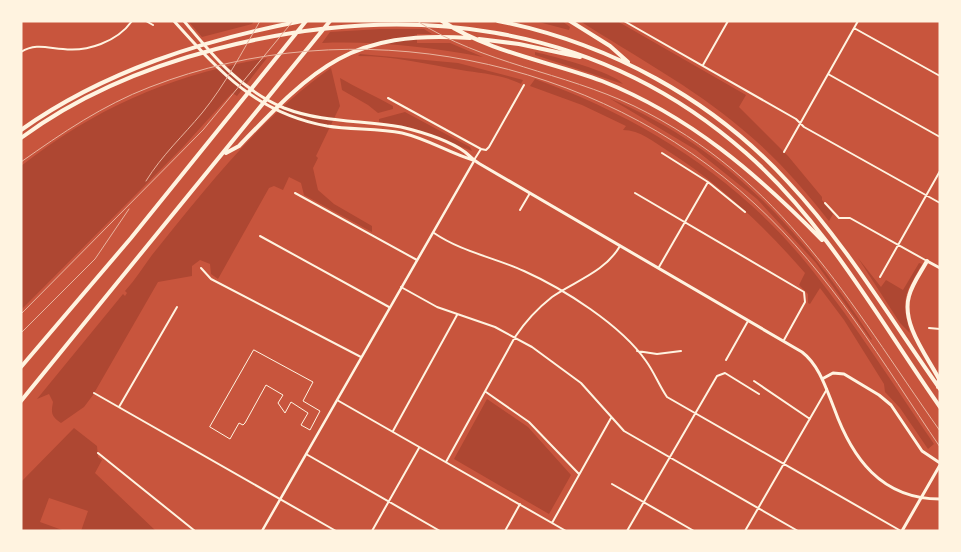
<svg xmlns="http://www.w3.org/2000/svg" width="961" height="552" font-family="'Source Sans 3',sans-serif">
<rect width="100%" height="100%" fill="#c8553d"/>
<path fill="#ae4732" d="M188,21H254L252,24L202,37Z
M535,21H562L570,27L569,30Z
M580,21H617L746,95L739,107L788,156L822,197V200L833,214L829,221C803,188 775,156 742,129C693,87 634,56 580,21Z
M381,29H424L432,34H417V43H450L483,57C429,47 377,41 322,43L330,32Z
M535,52C553,56 613,72 623,84L535,55Z
M360,54L458,63L523,80L521,84C504,75 480,73 461,70C426,64 393,56 358,56Z
M267,58L237,96L232,93L183,147L21,310V166C99,106 170,76 267,58Z
M331,68L340,106L316,156L318,158L313,168L318,190L334,204L372,226V232L304,195L301,183L289,177L283,190L274,186L269,188L218,279L211,274L210,264L200,260L192,266V276L158,282L93,395L84,407L61,423C51,416 51,413 53,402L49,394L37,399L123,294L125,296L127,293L125,291C135,280 143,267 152,255C205,189 262,116 331,68Z
M340,78C357,88 375,96 393,106V109L378,113L368,105L342,90Z
M535,79C643,118 740,179 812,270C856,325 894,386 934,444L928,449L900,408L885,392L884,384L844,320L820,288L810,304L808,303V294L799,285L805,273C764,226 721,185 668,151C654,142 640,130 623,130L626,126L582,105L530,86Z
M609,98C729,149 803,232 872,339L871,340L816,263L757,199L696,150Z
M405,112L470,147L472,151L413,128L379,122V119Z
M858,258L881,287L886,280L903,290L919,263L922,264C904,296 901,298 910,333L900,323Z
M487,399L528,427L571,475L549,514L454,459Z
M74,428L97,446L98,457L102,460L95,473L156,531H81L88,511L49,498L40,522L65,531H21V482Z"/>
<g fill="none" stroke-linecap="round" stroke-linejoin="round">
<path stroke="#fff3e0" stroke-width="1" d="M254,350L313,382L303,401L320,411L310,430L301,425L308,413L291,402L285,413L278,403L283,395L266,385L245,423L243,425L239,423L230,439L210,427Z"/>
<path stroke="#fff3e0" stroke-width="2" d="M146,21L153,25
M624,21L796,119L804,127L940,203
M854,28L940,76
M21,52C35,43 48,48 63,49C87,52 117,42 132,21
M703,65L728,21
M828,74L940,137
M388,98L481,149
M481,149L486,150L489,147L524,85
M784,152L858,21
M662,153L708,182L745,212
M474,160L481,149
M295,193L417,260
M635,193L804,292L805,302L784,340
M825,203L839,218H850L927,261
M520,210L530,193
M434,233C462,252 493,257 524,271C564,289 621,325 646,361C654,372 659,385 667,397L901,531
M260,236L389,307
M659,267L708,182
M201,268L211,279L361,357
M880,277L940,171
M401,287L437,307L495,327L532,347L581,383L624,431L798,531
M929,328L940,329
M637,351L657,354L681,351
M726,360L748,321
M754,381L810,419
M486,392L529,422L579,474
M94,393L336,531
M337,400L566,531
M119,407L177,307
M393,431L457,315
M98,453L195,531
M306,454L440,531
M446,462L515,337C525,322 538,308 552,297C575,281 605,272 620,246
M612,484L694,531
M552,523L611,418
M372,531L419,448
M505,531L520,504
M627,531L717,376L725,373L759,394
M745,531L827,389"/>
<path stroke="#fff3e0" stroke-width="2.5" d="M262,531L474,161"/>
<path stroke="#fff3e0" stroke-width="3" d="M174,21C220,72 256,113 327,126C352,130 378,128 402,133C428,139 449,153 473,160
M184,21C213,56 241,90 284,108C323,123 361,120 401,127C422,132 447,139 465,152C470,156 474,161 480,164L802,352C819,365 826,388 834,408C852,458 881,499 940,499
M927,261L940,268
M822,379L833,373L844,374L879,395L891,405L922,451L940,463
M902,531L940,465"/>
<path stroke="#fff3e0" stroke-width="4" d="M442,21C491,53 549,61 602,81C690,116 757,174 822,240
M498,21C609,43 712,99 788,182C846,244 891,320 940,389
M570,21L610,46L628,62
M479,39L519,44L580,57
M21,130C104,71 203,40 302,21
M21,138C79,95 147,67 216,49C404,0 595,20 746,153C826,223 879,320 940,407
M226,153L239,146C316,66 351,30 470,38
M927,261C921,272 912,284 909,296C901,324 927,356 939,379L938,387
M21,367L131,238L306,21
M21,401L330,21"/>
<path stroke="#e9b49f" stroke-width="1" d="M417,21C483,64 563,72 634,106C784,179 848,301 940,431
M146,181C162,155 183,136 202,113C225,85 242,52 260,21
M21,314L203,130L293,21
M21,333L95,259L129,209"/>
<path stroke="#e9b49f" stroke-width="1" d="M21,162C62,133 103,105 150,87C354,8 595,56 755,204C830,273 883,363 940,447"/>
</g>
<rect width="961" height="552" fill="none" stroke="#fff3e0" stroke-width="45"/>
</svg>
